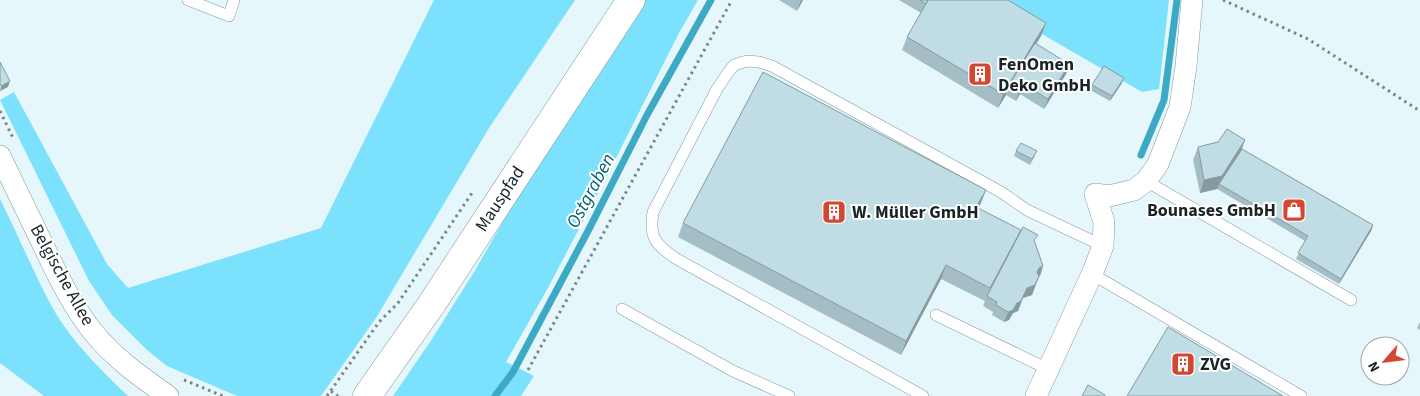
<svg xmlns="http://www.w3.org/2000/svg" width="1420" height="396" font-family="'Source Sans 3',sans-serif">
<rect width="100%" height="100%" fill="#e6f7fc"/>
<path fill="#7be1fc" d="M434,0H575L489,128L376,318L321,396H237L167,366L147,350L112,315L89,281L0,100L14,92L107,264L128,288L321,228Z
M644,0H698L679,33L614,162L549,286L506,362L534,376L521,396H393L432,339L474,272L540,158Z
M983,0H1169L1159,89L1142,92Z
M0,199C17,233 32,269 50,303C69,339 99,368 128,396H44L0,363Z"/>
<g fill="none" stroke-linecap="round" stroke-linejoin="round">
<path stroke="#3caac4" stroke-width="7" d="M1141,155L1164,100L1177,0
M495,396L513,372L588,231L647,115L711,0"/>
<g stroke="#7e9aa1" stroke-width="12">
<path id="lane" d="M188,0L229,16L234,0
M1146,181L1351,300
M1092,274L1301,396
M622,309L733,371L789,396
M936,315L1048,369
M923,396L675,258C655,244 649,237 653,212L717,89L727,74L734,65L747,61L759,62L772,66L1001,192L1027,210L1103,246"/>
</g>
<g stroke="#7e9aa1" stroke-width="22">
<path id="street" d="M0,156C15,187 30,218 45,249C59,278 73,307 93,332C114,358 141,377 168,396
M1036,396L1092,274L1103,246L1104,222L1095,194L1109,196L1134,190L1146,181L1158,164L1180,107L1186,66L1192,0"/>
</g>
<g stroke="#7e9aa1" stroke-width="29">
<path id="secondary" d="M367,396L431,305L631,0"/>
</g>
<path stroke="#78868a" stroke-width="3" stroke-dasharray="2.5 4" stroke-linecap="butt" d="M1223,0L1308,39L1420,111
M0,111L13,138
M528,370L732,0
M184,380L223,396
M331,391L338,396
M327,396L379,322L398,303L472,193"/>
<use href="#lane" stroke="#fff" stroke-width="11"/>
<use href="#street" stroke="#fff" stroke-width="21"/>
<use href="#secondary" stroke="#fff" stroke-width="28"/>
</g>
<path fill="#a5bec5" d="M779,0H803L797,11Z
M899,0H1008L1046,23L1041,36L1036,44L1069,64L1066,74L1044,109L1020,94L1016,101L1006,95L998,108L902,50L907,37L921,13Z
M1122,83L1110,101L1090,90L1092,85Z
M1198,147L1242,149L1373,225L1371,231L1339,284L1296,259L1305,241L1217,189L1200,193L1193,160Z
M1016,151L1035,156L1030,165L1014,156Z
M981,203L978,208L1035,242L1043,266L1032,295L1023,298L1018,311L1013,313L1009,320L1004,322L992,315L993,312L983,306L985,301L941,279L901,355L678,237L683,223Z
M1420,322V330L1417,328Z"/>
<path fill="#869ba0" d="M801,0H803L797,11Z
M1046,23L1041,36L1011,86L1009,85L1006,95L998,108L1003,94Z
M1069,64L1066,74L1044,109L1048,99Z
M1124,78L1122,83L1110,101L1112,96Z
M10,81L8,87L0,91L1,86Z
M1023,84L1020,94L1016,101L1019,91Z
M1245,140L1240,154L1219,184L1217,189L1200,193L1204,180Z
M986,190L981,203L972,220L976,207Z
M1373,225L1371,231L1339,284L1341,279Z
M946,265L941,279L901,355L906,341Z
M1043,266L1040,276L1036,278L1033,282L1039,268Z
M1039,276L1032,295L1023,298L1018,311L1013,313L1009,320L1004,322L1008,312L1017,303L1027,288Z"/>
<path fill="#c0dde5" stroke="#869ba0" d="M920,0H928L926,4Z
M928,0H1008L1046,23L1003,94L907,37Z
M1035,43L1069,64L1048,99L1023,84L1019,91L1009,85Z
M0,62L10,81L1,86L0,84Z
M1104,66L1124,78L1112,96L1092,85Z
M763,72L986,190L976,207L1021,230L990,288L946,265L906,341L683,223Z
M1227,129L1245,140L1222,176L1204,180L1198,147L1218,142Z
M1021,143L1037,151L1032,159L1016,151Z
M1242,149L1373,225L1341,279L1298,253L1308,236L1219,184Z
M1023,227L1038,235L1034,240L1043,266L1039,268L1037,272L1039,276L1035,285L1027,288L1021,301L1017,303L1013,310L1008,312L996,305L997,302L987,296Z
M1168,327L1283,396H1127Z
M1088,385L1105,395V396H1082Z"/>
<defs>
<g id="building-square" transform="scale(1.25)"><rect x="-9" y="-9" width="18" height="18" rx="4" fill="#d24632" stroke="#fff"/><path d="M-4-6H4V6H1V3H-1V6H-4ZM-2.5-4.3h1.7v1.8h-1.7ZM.8-4.3h1.7v1.8H.8ZM-2.5-1h1.7V.8h-1.7ZM.8-1h1.7V.8H.8Z" fill="#fff"/></g>
<g id="shop-square" transform="scale(1.25)"><rect x="-9" y="-9" width="18" height="18" rx="4" fill="#d24632" stroke="#fff"/><path d="M-5-2.5h2.3a2.7 3.5 0 0 1 5.4 0H5L5.5 6h-11ZM-1.5-2.5h3a1.5 2.3 0 0 0-3 0Z" fill="#fff"/></g>
</defs>
<g fill-rule="evenodd">
<use href="#building-square" x="980" y="74"/>
<use href="#shop-square" x="1294" y="210"/>
<use href="#building-square" x="834" y="212"/>
<use href="#building-square" x="1183" y="364"/>
</g>
<g text-anchor="middle" dominant-baseline="central" stroke-width="4" stroke-linejoin="round" paint-order="stroke">
<g font-size="18" font-weight="bold" fill="#192427" stroke="#fff" text-anchor="start">
<text x="998" y="64">FenOmen<tspan x="998" dy="21">Deko GmbH</tspan></text>
<text x="1276" y="210" text-anchor="end">Bounases GmbH</text>
<text x="852" y="212">W. Müller GmbH</text>
<text x="1200" y="364">ZVG</text>
</g>
<g font-size="18" fill="#192427" stroke="#fff">
<text transform="translate(500 199) rotate(-57)">Mauspfad</text>
<text transform="translate(62 275) rotate(61)">Belgische Allee</text>
</g>
<g font-size="19" font-style="italic" fill="#006072" stroke="#fff">
<text transform="translate(591 191) rotate(-62)">Ostgraben</text>
</g>
</g>
<g transform="translate(1385 361) rotate(242)"><circle r="24" fill="#ffffff" stroke="#a3a7a9"/>
<path d="M0-4L9 19L0 12L-9 19Z" fill="#d24632"/>
<text y="-8" font-size="14" font-weight="bold" text-anchor="middle" fill="#192427">N</text>
</g>
</svg>
